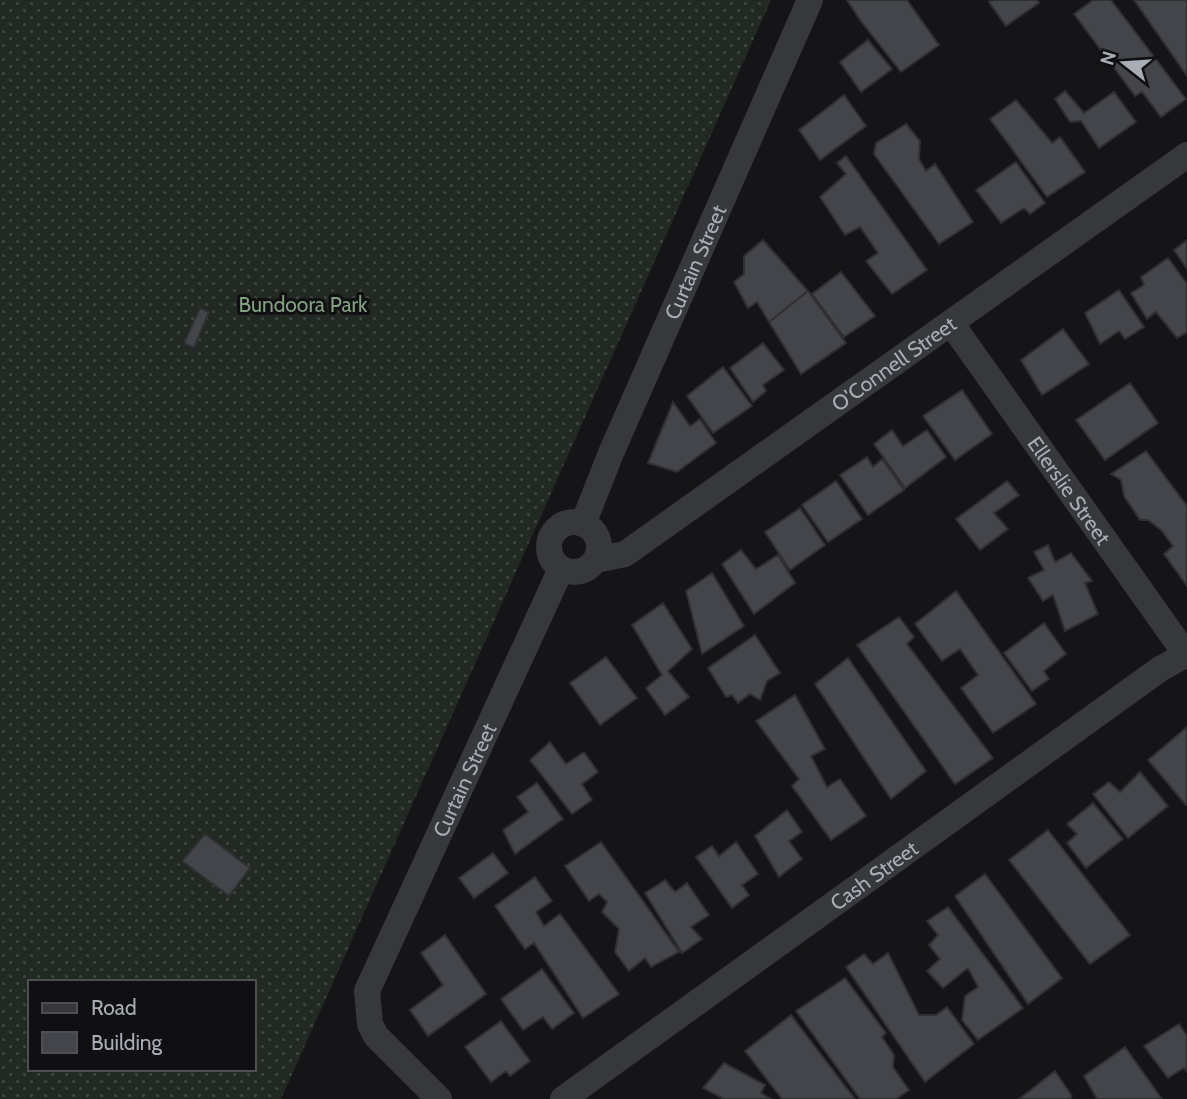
<svg xmlns="http://www.w3.org/2000/svg" width="1187" height="1099" font-family="Cabin,sans-serif">
<defs>
<pattern id="grass-dots" width="8" height="8" patternUnits="userSpaceOnUse" patternTransform="scale(1.75)"><rect width="8" height="8" fill="#222922"/><path d="M2 2h.1M6 6h.1" fill="none" stroke="#3f4540" stroke-width="1.8" stroke-linecap="round"/></pattern>
</defs>
<rect width="100%" height="100%" fill="#151517"/>
<path fill="url(#grass-dots)" fill-rule="evenodd" d="M0,0H771L281,1099H0ZM30,982H254V1069H30Z"/>
<path fill="#44454a" stroke="#2f3033" stroke-width="2" d="M847,0H907L939,45L901,72L860,20Z
M993,0H1037L1039,3L1006,26L989,2Z
M1093,0H1111L1186,99L1161,117L1142,92L1135,96L1074,14Z
M1134,0H1187V76Z
M868,40L892,69L861,92L840,62Z
M1065,91L1084,113L1114,92L1136,122L1099,148L1081,121L1070,122L1055,99Z
M844,95L866,126L820,160L799,130Z
M1016,100L1052,143L1060,137L1085,172L1047,197L990,119Z
M906,124L920,141L919,159L926,171L935,164L973,222L939,244L874,154L876,143Z
M846,156L927,270L892,294L866,261L878,253L860,227L845,235L820,197L846,174L837,163Z
M1016,162L1045,203L1030,214L1024,208L1001,223L976,190Z
M763,240L808,291L769,322L757,302L748,308L734,282L744,274V256Z
M1187,240V269L1174,250Z
M1168,258L1187,284V332L1177,338L1156,312L1147,319L1131,293L1144,285L1141,277Z
M841,272L875,316L844,337L812,294Z
M1119,290L1144,327L1125,339L1119,331L1100,344L1085,313Z
M808,291L846,343L801,374L769,322Z
M200,308L209,312L194,348L184,343Z
M1063,329L1089,364L1042,395L1021,360Z
M763,343L784,370L763,385L766,391L753,402L730,368Z
M723,367L752,406L713,433L687,396Z
M1130,383L1158,423L1105,460L1076,420Z
M962,390L992,434L955,460L923,416Z
M673,402L690,426L700,419L716,443L677,472L648,463Z
M892,430L903,446L927,430L946,457L905,488L874,444Z
M1146,451L1187,506V586L1164,554L1173,546L1161,530L1148,520H1140L1124,496L1121,480L1111,474Z
M867,457L873,467L882,459L904,490L868,515L840,475Z
M836,481L862,519L828,542L802,505Z
M1007,481L1019,495L994,513L1008,529L980,550L956,519Z
M800,508L825,545L790,570L765,532Z
M1048,545L1055,562L1071,553L1092,581L1085,583L1098,614L1065,631L1053,595L1043,601L1028,578L1044,570L1034,552Z
M741,550L756,569L778,555L795,583L754,614L722,564Z
M712,573L744,626L702,654L686,591Z
M956,591L1036,704L993,733L961,688L978,675L960,649L942,661L915,624Z
M663,603L692,649L668,671L689,697L665,715L646,688L662,675L632,625Z
M899,617L914,637L907,644L993,758L955,784L857,645Z
M1044,623L1066,654L1044,671L1049,679L1032,691L1004,653Z
M755,635L780,673L767,681L760,700L750,694L738,703L732,695L726,697L708,668Z
M606,657L637,698L600,725L570,683Z
M848,658L926,771L891,799L815,684Z
M795,695L825,749L811,756L827,787L840,779L866,816L831,840L792,786L799,779L756,721Z
M1187,727V804L1186,805L1148,760Z
M550,742L566,764L584,752L598,772L582,784L592,800L572,814L530,760Z
M1140,772L1168,806L1128,838L1093,794L1109,782L1120,792Z
M537,783L563,819L515,854L503,830L528,812L517,797Z
M1093,803L1123,839L1086,868L1067,843L1077,834L1067,824Z
M787,810L802,832L789,841L802,859L779,877L755,836Z
M1048,830L1130,935L1090,964L1009,860Z
M205,834L250,868L229,896L182,861Z
M601,842L679,952L651,967L645,958L629,971L615,952L619,929L602,912L607,902L599,894L589,901L565,866Z
M736,842L758,874L742,885L749,895L732,908L696,857L712,846L719,856Z
M493,853L508,873L474,898L459,878Z
M985,874L1062,978L1028,1004L955,896Z
M535,877L552,901L536,912L544,926L560,914L619,994L583,1018L534,943L525,949L495,906Z
M665,880L675,892L687,883L709,915L691,927L702,939L682,953L645,893Z
M948,907L1023,1008L978,1040L962,1020L965,996L978,987L968,968L943,988L927,971L940,959L929,945L938,935L927,921Z
M445,935L486,994L428,1036L410,1010L443,985L421,953Z
M888,953L919,1015H936L947,1007L974,1044L925,1082L846,967L864,954L873,964Z
M542,969L574,1013L552,1029L543,1017L523,1030L501,999Z
M845,978L886,1033L882,1037L894,1055L893,1067L909,1090L896,1099H860L796,1011Z
M791,1015L855,1099H782L745,1051Z
M501,1021L530,1061L510,1076L506,1071L491,1082L465,1047Z
M1179,1024L1187,1036V1072L1184,1068L1168,1078L1144,1046Z
M1125,1047L1162,1099H1097L1084,1076Z
M724,1063L765,1085L761,1093L771,1099H724L703,1088Z
M1055,1071L1072,1096L1070,1099H1019Z"/>
<g fill="none" stroke-linecap="round" stroke-linejoin="round">
<g stroke="#36383c" stroke-width="26">
<path id="s1" d="M951,323L1187,656"/>
<circle cx="574" cy="547" r="25"/>
<path id="s2" d="M583,524L611,453L810,0"/>
<path id="s3" d="M596,560L625,554L1187,155"/>
<path id="s4" d="M439,1099L376,1036L370,1024L367,991L561,569"/>
<path id="s5" d="M563,1099L1160,669L1187,654"/>
</g>
</g>
<g text-anchor="middle" dominant-baseline="central" stroke-width="6" stroke-linejoin="round" paint-order="stroke">
<g font-size="21" fill="#a8adb6" stroke="#101012">
<text stroke="none"><textPath href="#s2" startOffset="285">Curtain Street</textPath></text>
<text stroke="none"><textPath href="#s3" startOffset="359">O'Connell Street</textPath></text>
<text stroke="none"><textPath href="#s1" startOffset="205">Ellerslie Street</textPath></text>
<text stroke="none"><textPath href="#s4" startOffset="368">Curtain Street</textPath></text>
<text stroke="none"><textPath href="#s5" startOffset="383">Cash Street</textPath></text>
</g>
<g font-size="21" fill="#80a080" stroke="#101012">
<text x="303" y="304">Bundoora Park</text>
</g>
</g>
<rect x="28" y="980" width="228" height="91" fill="#101012" stroke="#4d4f54" stroke-width="2"/>
<rect x="42" y="1003" width="35" height="10" fill="#36383c" stroke="#4d4f54" stroke-width="2"/>
<text x="91" y="1015" font-size="21" fill="#a8adb6">Road</text>
<rect x="42" y="1032" width="35" height="21" fill="#44454a" stroke="#4d4f54" stroke-width="2"/>
<text x="91" y="1050" font-size="21" fill="#a8adb6">Building</text>
<g transform="translate(1124 63) rotate(287)" stroke="#101012" stroke-width="5" paint-order="stroke">
<path d="M0-5L12 26L0 18L-12 26Z" fill="#a8adb6"/>
<text y="-10" font-size="19" font-weight="bold" text-anchor="middle" fill="#a8adb6">N</text>
</g>
</svg>
